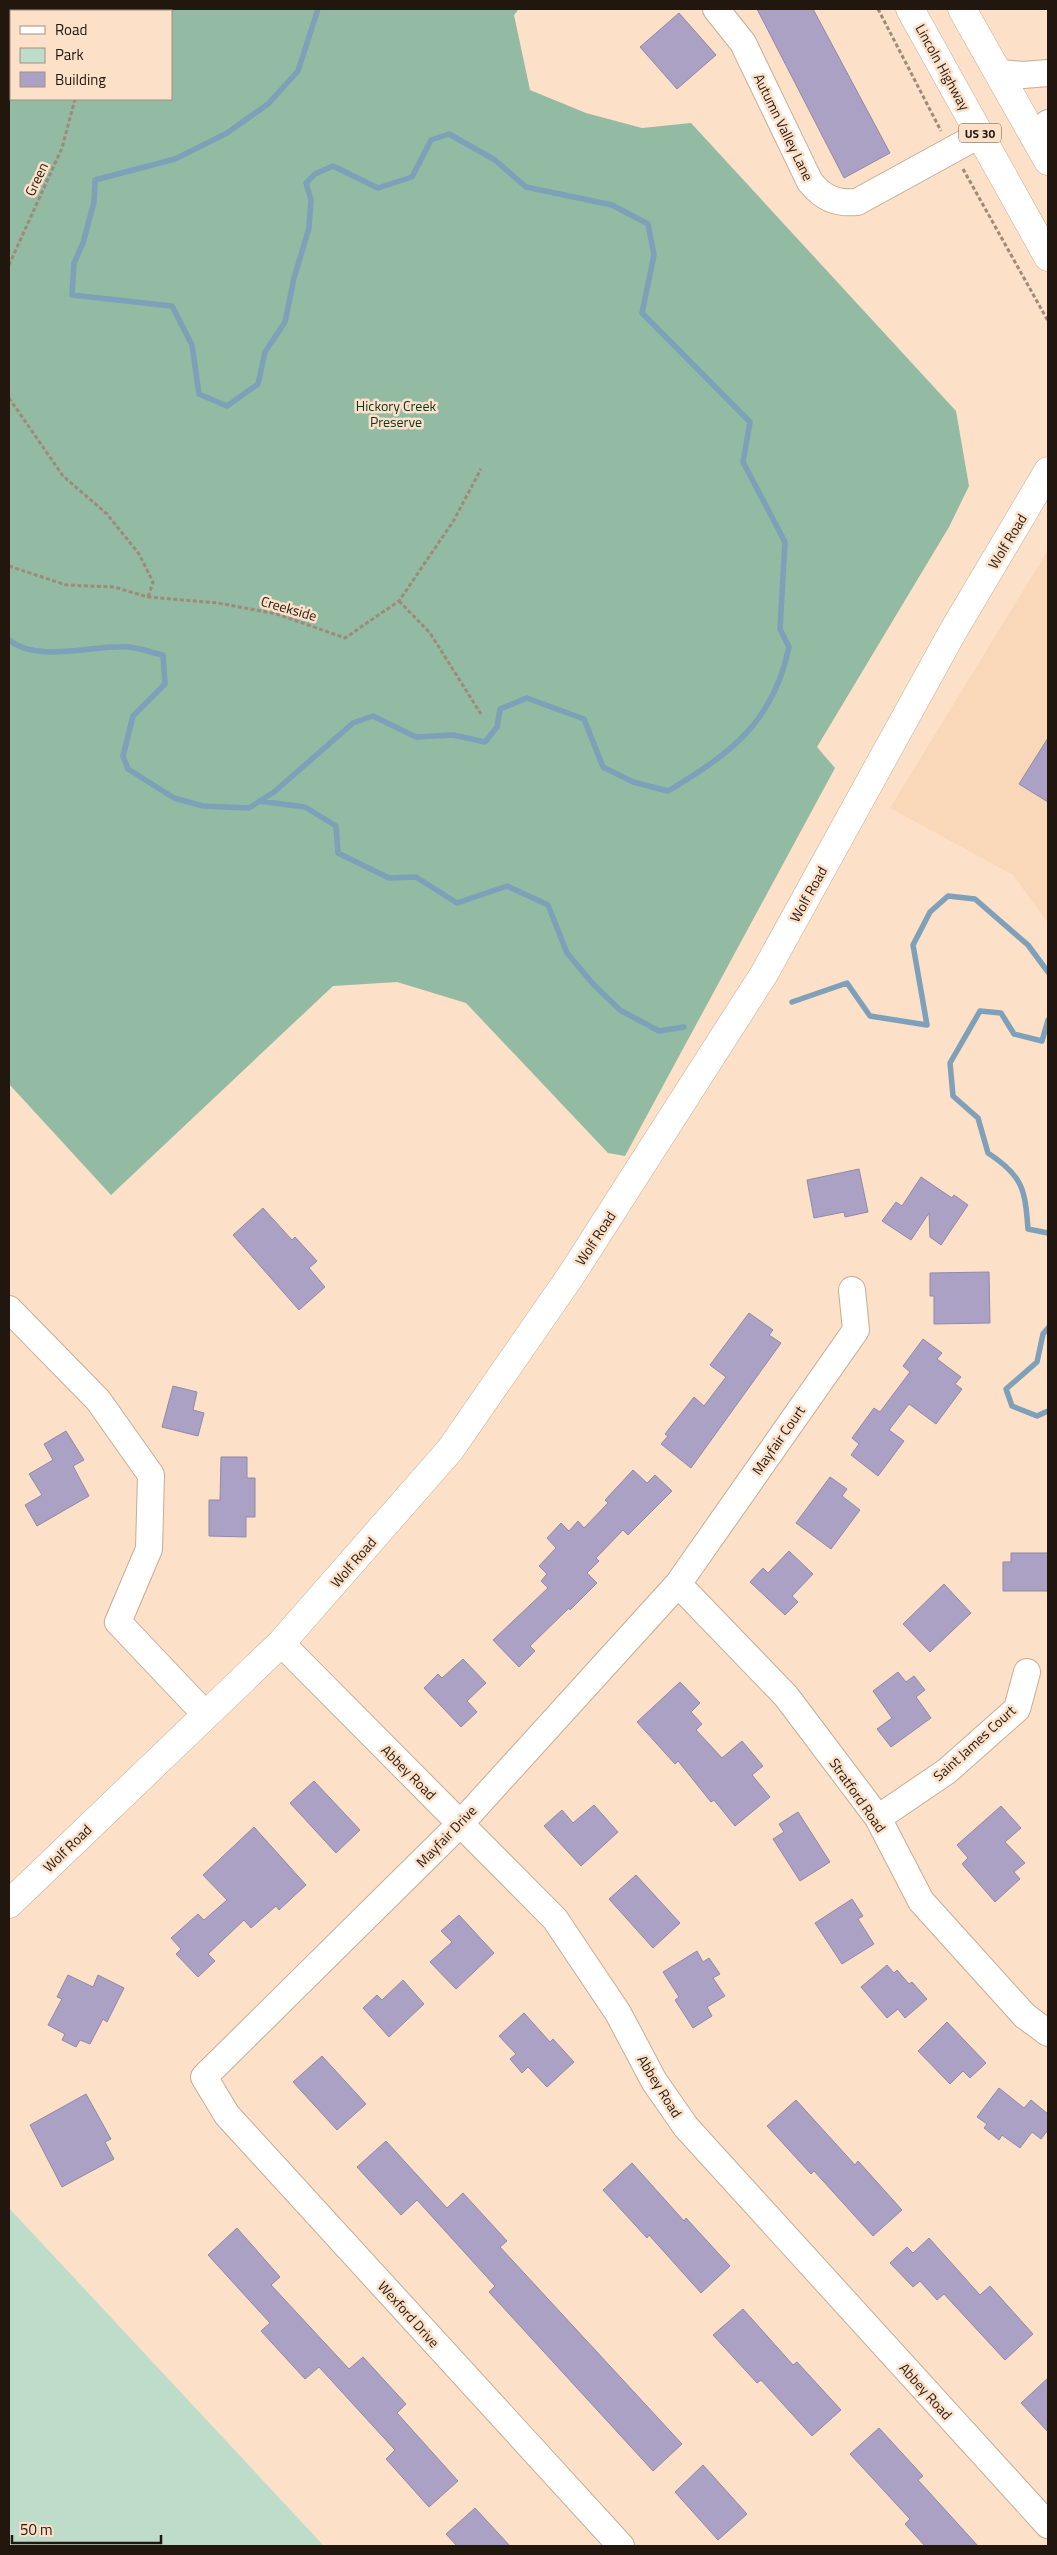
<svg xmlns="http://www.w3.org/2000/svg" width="1057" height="2555" font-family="'Titillium Web',sans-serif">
<rect width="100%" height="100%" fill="#fce0c8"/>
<path fill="#f9d7b9" d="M1048,550V923L1013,875L890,808Z"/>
<path fill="#bddcc9" d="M9,2208L324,2546H9Z"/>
<path fill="#93baa2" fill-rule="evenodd" d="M9,9H519L514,15L530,90L586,113L642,128L691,123L956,411L969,486L949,527L817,747L835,768L625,1156L608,1153L466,1003L397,982L333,986L111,1195L9,1084ZM11,11H171V99H11Z"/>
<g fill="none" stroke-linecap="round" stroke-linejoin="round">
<path stroke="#7ea0b9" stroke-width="5.5" d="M9,640C39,664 93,644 129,647C141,648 152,653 163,655L165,684L133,716L123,756L128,769L174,798L203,806L249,808L274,792L353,723L373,716L416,737L453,735L485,742L497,727L500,709L527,698L584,719L603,767L633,782L668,791C731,753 773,723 789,647L780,629L785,542L743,462L750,422L642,313L654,255L648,224L612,205L526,187L495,160L449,134L431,140L412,177L378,188L333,166L315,174L306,183L311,200L309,228L294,278L285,322L265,352L258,384L227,406L199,394L192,345L172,306L72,295L74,263L83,243L94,202L95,180L175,159L227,133L268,104L298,71L318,9
M259,801L305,807L336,826L338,853L389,878L416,877L457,903L507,886L548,905L567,953L594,985L620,1010L659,1031L684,1027
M792,1002L847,983L870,1016L927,1025L913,945L930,912L948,896L975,899L1028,945L1048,972
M1048,1020L1042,1041L1014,1034L1001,1013L980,1011L950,1063L953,1096L978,1118L988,1153C1023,1176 1025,1189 1028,1229L1048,1233
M1048,1328L1043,1334L1037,1362L1006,1389L1012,1406L1037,1416L1048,1411"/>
</g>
<path fill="#aaa1c5" stroke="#9189a7" d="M757,9H813L890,153L844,178Z
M679,13L716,55L677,89L640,47Z
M1048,738V802L1019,784Z
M859,1169L868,1212L845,1217L844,1212L814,1218L807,1180Z
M921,1177L952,1198L954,1195L968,1205L941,1245L930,1237L929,1213L911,1240L882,1221L896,1202L902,1206Z
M263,1208L292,1240L295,1237L317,1261L309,1268L325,1287L299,1310L233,1235Z
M989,1272L990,1323L934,1324V1296H930V1273Z
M749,1313L773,1330L769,1335L781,1343L691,1468L661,1444L668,1436L665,1434L694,1397L704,1406L726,1377L710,1365Z
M923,1339L942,1353L937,1359L961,1377L955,1384L962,1389L936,1424L909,1404L889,1430L904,1441L878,1476L851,1455L859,1444L852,1438L874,1408L880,1412L910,1372L903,1366Z
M173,1386L197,1392L193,1410L204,1413L198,1436L162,1427Z
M66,1431L84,1460L73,1466L89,1496L37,1526L25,1505L42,1495L29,1474L53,1460L44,1444Z
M221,1457H247V1478H255V1517H246V1537L209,1536V1500H220Z
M633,1470L647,1483L655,1475L672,1491L628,1535L623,1530L596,1558L599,1561L587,1573L597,1583L570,1610L569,1608L530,1646L535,1651L519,1667L493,1640L548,1588L541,1581L547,1574L539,1566L556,1548L547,1538L561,1523L569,1531L578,1521L584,1528L608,1503L605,1500Z
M830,1477L847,1489L842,1496L860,1510L831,1549L796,1523Z
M789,1551L813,1574L792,1596L798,1602L785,1615L750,1582L763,1568L768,1573Z
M1011,1553H1048V1591H1003V1562H1011Z
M944,1584L971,1613L930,1652L903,1624Z
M463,1659L486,1683L467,1701L477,1712L461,1727L424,1688L438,1674L442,1678Z
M898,1672L906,1682L914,1676L925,1690L916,1697L931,1718L891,1747L877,1729L892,1718L873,1691Z
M680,1682L700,1703L691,1712L702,1724L696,1730L722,1758L742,1741L763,1766L752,1775L770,1797L735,1826L714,1800L711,1802L678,1761L675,1764L637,1722Z
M314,1781L360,1830L336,1853L290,1803Z
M594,1805L618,1832L581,1866L544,1826L562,1810L573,1823Z
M1001,1806L1021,1828L1005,1842L1025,1863L1014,1872L1020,1879L995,1902L962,1864L968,1858L957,1845Z
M798,1812L830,1862L800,1881L773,1839L784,1832L779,1824Z
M254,1827L306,1885L279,1910L276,1906L251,1928L244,1920L208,1954L215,1961L198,1977L176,1954L181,1949L171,1938L198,1914L204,1920L227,1900L203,1875Z
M636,1875L680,1923L653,1948L609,1899Z
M852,1899L863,1916L858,1919L874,1944L842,1964L815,1923Z
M459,1915L494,1953L456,1989L430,1962L452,1942L441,1931Z
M697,1951L703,1962L709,1958L720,1974L713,1978L725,1996L707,2007L712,2016L693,2028L675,2000L679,1997L663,1972Z
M887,1965L894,1973L897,1970L909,1984L912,1982L927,1999L905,2018L898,2009L887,2018L861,1987Z
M68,1975L93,1987L98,1975L124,1988L107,2022L103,2019L90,2044L80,2040L76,2047L62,2040L65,2034L48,2025L62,1999L57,1997Z
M403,1980L424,2004L389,2037L363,2008L377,1995L382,2000Z
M524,2013L550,2042L553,2039L574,2062L547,2087L528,2067L522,2073L510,2059L516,2054L499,2036Z
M947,2022L986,2063L970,2078L963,2071L950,2084L918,2051Z
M322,2056L366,2104L337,2130L293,2082Z
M999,2088L1024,2108L1031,2100L1048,2114V2130L1041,2139L1032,2132L1020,2148L1002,2135L999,2140L984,2128L987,2124L977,2117Z
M86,2094L111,2139L105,2142L114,2159L62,2187L30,2125Z
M796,2100L855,2165L858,2161L902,2210L873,2236L814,2171L811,2174L767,2126Z
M386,2141L447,2208L463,2193L507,2241L500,2247L682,2444L653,2471L489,2292L495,2286L417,2200L401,2215L357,2167Z
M632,2163L684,2221L686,2218L730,2266L701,2293L649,2235L647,2238L603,2190Z
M237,2228L280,2277L271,2285L349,2369L363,2357L406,2404L397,2413L458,2481L429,2507L386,2459L395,2450L319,2367L305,2379L261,2331L270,2323L208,2255Z
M929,2238L980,2295L990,2286L1033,2334L1005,2360L944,2294L937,2300L920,2281L913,2287L890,2263L907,2247L913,2253Z
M743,2309L793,2365L797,2362L841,2410L812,2436L761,2380L757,2383L713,2335Z
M1048,2378V2432L1021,2403Z
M879,2428L923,2476L918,2480L978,2546H925L905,2524L910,2519L850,2454Z
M703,2465L747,2514L718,2540L675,2492Z
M475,2508L510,2546H457L446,2534Z"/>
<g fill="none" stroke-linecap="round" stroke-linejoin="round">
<g stroke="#c7ac95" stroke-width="28">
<path id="minor" d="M716,9L743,43L810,182C823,198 836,204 857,202L981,134
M999,73L1023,75L1048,73
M1038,143L1048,123
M9,1309L98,1400L151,1475L149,1549L118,1622L206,1715
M678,1584L786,1696L878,1818L921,1901L1025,2016L1048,2033
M281,1643L555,1919L618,2013L654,2081L686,2127L1048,2525
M878,1818L947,1771L1017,1709L1027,1672
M621,2546L227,2115L204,2077L461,1823L678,1584L856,1330L852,1290"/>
</g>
<g stroke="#c7ac95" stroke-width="29">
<path id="major" d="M910,9L1048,257
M962,9L1048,161
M9,1904L281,1643L450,1450L572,1274L764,974L952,633L1048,471"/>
</g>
<path stroke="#9e8a79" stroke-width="3" stroke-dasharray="4 2.5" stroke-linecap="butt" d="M878,9L941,131
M29,11V9
M133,11V9
M963,169L1048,321
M9,265L62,148L75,99
M9,398L63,476L107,514L139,554L153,582L148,597
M9,566L66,585L114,587L148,597L218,603L277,614L345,638L399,601L454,520L481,469
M399,601L430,633L481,714"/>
<use href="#minor" stroke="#fff" stroke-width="26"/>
<use href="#major" stroke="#fff" stroke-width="28"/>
</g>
<g text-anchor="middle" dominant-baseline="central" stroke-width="5" stroke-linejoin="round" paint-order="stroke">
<rect fill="#fce0c8" stroke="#635346" stroke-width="1" x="959" y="123.5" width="42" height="19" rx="4"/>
<g font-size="12" font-weight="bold" fill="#21170f">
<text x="980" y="133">US 30</text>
</g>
<g font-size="14" fill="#21170f" stroke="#fce0c8">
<text transform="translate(943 67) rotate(61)">Lincoln Highway</text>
<text transform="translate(784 127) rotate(64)">Autumn Valley Lane</text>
<text transform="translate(36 179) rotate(-65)">Green</text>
<text transform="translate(1007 541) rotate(-59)">Wolf Road</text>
<text transform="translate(289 608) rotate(16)">Creekside</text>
<text transform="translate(808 894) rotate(-61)">Wolf Road</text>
<text transform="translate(595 1238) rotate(-57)">Wolf Road</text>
<text transform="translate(778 1440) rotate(-55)">Mayfair Court</text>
<text transform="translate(353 1562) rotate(-49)">Wolf Road</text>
<text transform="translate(974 1743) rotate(-42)">Saint James Court</text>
<text transform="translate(409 1772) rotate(45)">Abbey Road</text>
<text transform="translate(858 1795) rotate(55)">Stratford Road</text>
<text transform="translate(446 1836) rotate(-46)">Mayfair Drive</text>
<text transform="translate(67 1848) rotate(-44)">Wolf Road</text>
<text transform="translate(660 2086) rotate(58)">Abbey Road</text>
<text transform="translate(409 2314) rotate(48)">Wexford Drive</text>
<text transform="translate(926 2391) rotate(48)">Abbey Road</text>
</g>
<g font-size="14" fill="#063922" stroke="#fce0c8">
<text x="396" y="405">Hickory Creek<tspan x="396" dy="16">Preserve</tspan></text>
</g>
</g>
<rect width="1057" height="2555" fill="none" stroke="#21170f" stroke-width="20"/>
<rect x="10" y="10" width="162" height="90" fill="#fce0c8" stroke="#a4907e"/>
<rect x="20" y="26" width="25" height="8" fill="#ffffff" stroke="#a4907e"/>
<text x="55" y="35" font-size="15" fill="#21170f">Road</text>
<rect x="20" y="48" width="25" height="15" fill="#bddcc9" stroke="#a4907e"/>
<text x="55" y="60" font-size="15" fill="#21170f">Park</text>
<rect x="20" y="72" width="25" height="15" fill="#aaa1c5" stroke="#a4907e"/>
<text x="55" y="85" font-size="15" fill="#21170f">Building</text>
<path d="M12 2535v8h149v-8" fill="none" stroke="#21170f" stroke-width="2.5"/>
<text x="20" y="2535" font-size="15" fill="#21170f" stroke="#fce0c8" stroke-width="4" paint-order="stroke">50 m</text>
</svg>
